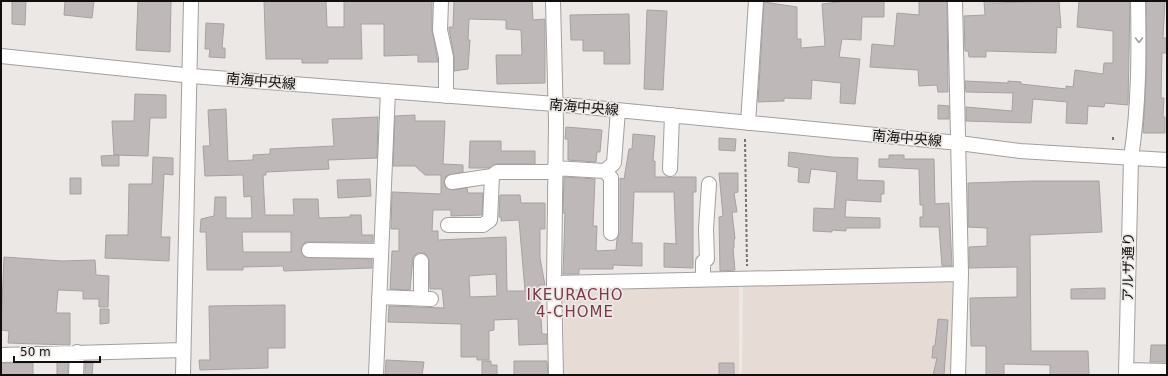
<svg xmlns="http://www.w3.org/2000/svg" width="1168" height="376" font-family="'DejaVu Sans','Noto Sans JP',sans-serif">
<rect width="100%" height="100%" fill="#ece8e6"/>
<path fill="#e7dbd5" d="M947,278L952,282L955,353L954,375H742L743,286Z
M739,286V375H564L563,296L569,289Z"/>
<path fill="#beb9b8" stroke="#a6a2a1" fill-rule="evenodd" d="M12,1H26L25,25L12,24Z
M65,1H94L92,18L64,15Z
M138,1H171L170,52L136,50Z
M264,1H326L327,27H344V1H432V30L438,62H418V55L384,56V24H361L362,59H328V63H302V59H266Z
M454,1H532L533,20L545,19V83L497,84L496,55H522L521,30L506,29V20L469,19L468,40H470L468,69L454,71V55L449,29V27H453Z
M846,1H884V17H862L861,40L842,39L839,57L860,59L855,104L840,103L841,83L812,80L811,99L784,98V101L758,102L764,2L797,7V39H801V48L825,46L822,4Z
M919,1H947L948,92H938L937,85L919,86L918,70L870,67L872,44L894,46L897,13L919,15Z
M984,1H993V3L1059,1L1061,28L1057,27L1056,53L986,51V57H969L968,51H965L964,16L985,15Z
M1079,1H1130L1128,105L1105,103L1104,107L1088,106L1087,124L1066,123L1067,102L1033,99L1031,123L966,121V107L1012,111L1013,93L966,92L965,81L1008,83V81L1021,82V84L1066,89V86L1073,87L1075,70L1103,74L1104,63H1113V31L1077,27Z
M1146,1H1165L1163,38H1167V53H1162L1161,98H1164L1163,117H1165V133H1143L1146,80Z
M647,10L667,11L663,90L644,89Z
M629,14L630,64H604V51H583V40H571L570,15Z
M206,23L224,24L222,48H225V58L209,57L210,49H205Z
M135,94L166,95V118H150L148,156L114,155L112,121H134Z
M938,105L949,106V119H938Z
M226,109L228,161L253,160V155L270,154V149L334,146L332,119L378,117L377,158L328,160L329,169L266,172V175H263L265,215H294L293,199H318L319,218L350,217V215H361L362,235H373V242H305L301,249L304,257L372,259V268L284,271L283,266L243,267V270H207L206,232H200L201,219L214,216L215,197H226V218H252L251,196L244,197L243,175L205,176L203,146H210L208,110ZM242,232H291V252H243Z
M415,115V121H445L443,164L463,165V172L446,176L444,183L446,188L453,190L467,188L468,193H483L482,215L451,216V210H433L432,231H438V240L506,237L507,291H525L519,220L501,221V217H499L500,195H520L521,203H545V229H540V258L545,285H539L542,334H547V344L519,345L518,319L494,320V330L489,331V360H477V357H461V324L388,322L389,306L444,308L442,289H430L429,261L425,253H417L413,257L410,290L390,289L392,251H399V229H391L392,192L441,194V175H425L415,166H393L395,116ZM496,274L497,296L470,297L469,276Z
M566,127L602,130L600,152H597L596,162L568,160V139H565Z
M633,134L655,136L653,161H655V177H696V192H693V268L664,267V243L676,244L674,192H634L632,243H642V266L613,265V269H579V274H563L565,213H563L564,177L595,179L593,226H597L596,251L616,250L617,239L620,233V178L624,179L629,149H632Z
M719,138L736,139L735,151L719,150Z
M470,141H501V151H535V164H497L489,168H469Z
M789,152L831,157L858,158L857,180L884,181V194H881V202L846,200L845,217L880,218V228H846V231L832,230V232L813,231L814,208L834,209L837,172L811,169L809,183L798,182L799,168L788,166Z
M119,155V166H102L101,156Z
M889,155H904V159H934L935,204L949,203L952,266H942L939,227H920V217H923V205H920L919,169L879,167V159H889Z
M153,157L173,158V175L164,174L161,237H170L169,261L105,258L106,235H128L129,184H152Z
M719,173H738V192L734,193L737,212H732L735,239H734V248H733L735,270L720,271L719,217L723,216Z
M70,178H81V194H70Z
M370,179L371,196L338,198L337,180Z
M1032,181H1099L1102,232L1030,235L1031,351H1088L1089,375H1050V365L1004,364V375H986V346H971L970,298L1017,297V267L969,268V247L987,246V228L968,227V183Z
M4,257L62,261L95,260L96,275L109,276L108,307H99V299H83V291L58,290L56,313H70V345L8,343L9,331L1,330Z
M1105,288V299H1071V289Z
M285,305V348H268V368L200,370L199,360H210L209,306Z
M100,309H109V323L100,324Z
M938,319L948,320L944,375H933L937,358H932L933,346H935Z
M1151,345H1167V362H1150Z
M386,360L424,362L422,375H385Z
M482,361H491V365H497V375H482Z
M514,361H547L548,375H514Z
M57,362H68V375H57Z
M1,363H33V375H1Z
M85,363H93L92,375H85Z
M719,363H734V375H719Z"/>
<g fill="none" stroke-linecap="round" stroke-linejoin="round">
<g stroke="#a39f9e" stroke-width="16">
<path id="minor" d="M441,1L440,30L446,57V96
M553,1L556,123L554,283L556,375
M955,1L961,274L958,375
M1,56L203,77L555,104L959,143L1020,151L1167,160
M748,123L756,1
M554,168L605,171
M670,169L672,115
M452,182L492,176
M448,225H483L490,220L492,176L497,172H554
M611,233V178L605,171L614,163L618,110
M309,250L381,251
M703,280V262L707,259L706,229L709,184
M554,283L961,274
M379,297L431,299
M421,299V261
M1,355L183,350
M1127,370L1167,371
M76,375L77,352
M183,375L191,1
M376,375L388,91
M1126,375L1131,158C1139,106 1139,54 1138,1"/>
</g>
<path stroke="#757271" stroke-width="2" stroke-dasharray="3 2" stroke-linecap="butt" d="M745,139L747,266
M1113,140V137"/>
<use href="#minor" stroke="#fff" stroke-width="14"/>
</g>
<defs><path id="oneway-chevron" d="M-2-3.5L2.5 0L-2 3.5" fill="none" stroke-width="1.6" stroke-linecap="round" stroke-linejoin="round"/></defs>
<use stroke="#9f9f9f" href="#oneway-chevron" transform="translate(1139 40) rotate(89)"/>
<g text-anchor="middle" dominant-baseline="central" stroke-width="3.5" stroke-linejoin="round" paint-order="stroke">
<g font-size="14" fill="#100f0e" stroke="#ece8e6">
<text transform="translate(261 81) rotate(5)">南海中央線</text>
<text transform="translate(584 107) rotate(5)">南海中央線</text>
<text transform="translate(907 138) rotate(5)">南海中央線</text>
<text transform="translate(1128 267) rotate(-89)">アルザ通り</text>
</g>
<g font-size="15" letter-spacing="1" fill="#803849" stroke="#ece8e6">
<text x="575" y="295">IKEURACHO<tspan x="575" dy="17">4-CHOME</tspan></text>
</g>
</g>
<rect width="1168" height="376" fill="none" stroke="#100f0e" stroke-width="4"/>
<path d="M14 356v6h86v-6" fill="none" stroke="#100f0e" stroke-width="2"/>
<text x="20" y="356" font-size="12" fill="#100f0e" stroke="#ece8e6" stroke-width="3" paint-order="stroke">50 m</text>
</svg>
